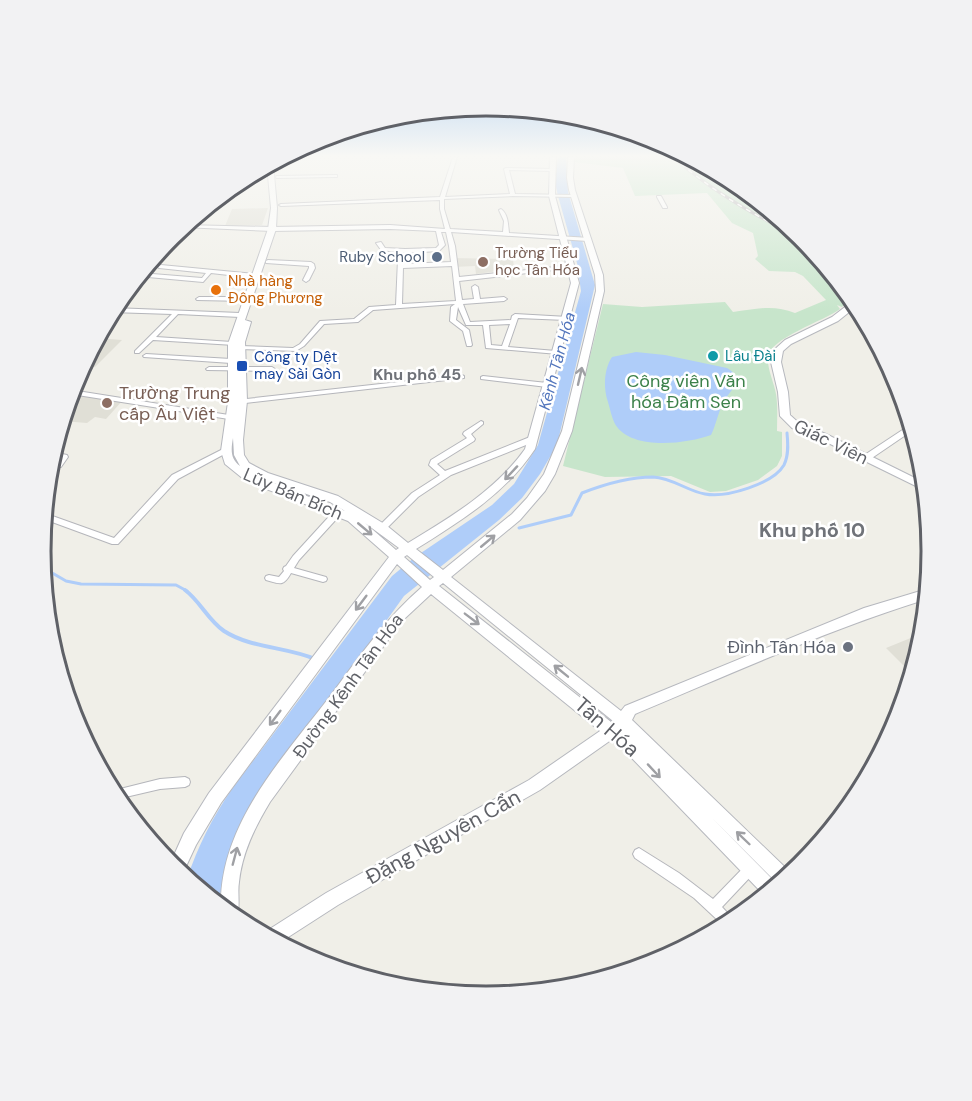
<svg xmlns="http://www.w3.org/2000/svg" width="972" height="1101" font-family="'DM Sans',sans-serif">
<rect width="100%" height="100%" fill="#f0efe8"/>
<path fill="#e0dfd6" d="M268,208L262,225L225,226L232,209Z
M451,258L513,259L514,269L476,274L475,266L453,267Z
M97,338L122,340L95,367L82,366Z
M74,394L123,400L106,419L95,417L87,423L62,421L68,401Z
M923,633V638L912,674L886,648Z"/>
<path fill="#c7e5cb" d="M575,157H691L734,180L801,236L851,297L842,307L837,305L840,309C824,321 770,338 768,357C767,369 774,382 776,394C778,406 777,419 777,431L782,432V456L777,466L758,480L726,491L710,492L671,476L605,477L563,466L603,304L642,307L725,302L733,312C755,309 774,304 795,313L826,300L803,276L795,272L769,271L755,259L758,256L753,233L732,223L707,193L635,196L623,168L574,162Z"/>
<path fill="#afcdf9" d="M558,157H566L568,192L595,285L557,445L540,474L522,498L499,520L404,596L257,802L230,851L218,904L187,879C198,846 212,818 232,789L392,576L415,557L492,505L514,484L538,445L581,291L577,263L558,196L555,182Z
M696,160L734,180L752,195C734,188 704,179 696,160Z
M636,352L665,355L727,368C748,380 728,391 723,403C718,413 716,425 711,435C686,444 631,451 615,424C612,418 610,409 608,402C603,388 604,369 612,357Z"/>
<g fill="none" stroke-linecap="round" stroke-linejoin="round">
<path stroke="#afcdf9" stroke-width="3" d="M519,528L571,515L582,493C605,484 629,477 653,477C673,478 687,491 705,494C726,498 773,484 784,465C789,455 788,443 787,433
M42,567L66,581L81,584L176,585L187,591"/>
<path stroke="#afcdf9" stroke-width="4" d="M185,590C200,601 208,620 224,631C250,648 287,647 315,659"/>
<g stroke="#b5b6bb" stroke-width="2">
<path id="street" d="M453,157H457L445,197L510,194L504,169L506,168L552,169L554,170L552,171L509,170L515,194L574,195L576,196L574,197L513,196L444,199V209L450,229L503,232L504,221L499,210L501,209C508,214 508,224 509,233L590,238L591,239L588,241L451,232L455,246L459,277L574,265L575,266L572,268L459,281L462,300L474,299L472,287L475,285L478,287L480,299L504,297L507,299L504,301L463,304L470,322L511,320L512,316L515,314L568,317V319L566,320L518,318L508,347L556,351L558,352V354L486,348L483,325H466L458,307L456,320L469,330L472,345L471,346H467L463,331L450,321L451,307L455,304L373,310L358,322L324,324L304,346L296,351L238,349L237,348L240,346L293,348L300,344L320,321L354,319L369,307L396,305L398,259L403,258V264L451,262L449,246L446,232H441L445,245L439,251L405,253L381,250L376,243L381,242L385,248L405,249L436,248L439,245L436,231L390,229L272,231L181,227L184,225L272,227L390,225L445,229L440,209V200L281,206L279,205L281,204L440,197ZM452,266L456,301L402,304L403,268ZM510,324L502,346L491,345L489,325Z
M337,175V177H335L277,178L275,177L277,176Z
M657,196H661L667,207V208H663L657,197Z
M268,260L311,262L314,264L315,268L309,280L306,282L303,280L309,268V266L266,263V261Z
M161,265L255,274L258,276L255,278L211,273L203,282L137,276L140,273L202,278L206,273L159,268L158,267Z
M199,297H247L250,299L247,301L197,300L196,299Z
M113,308L240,313L243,315L240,317L178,314L156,337L232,342L234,343V345L153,340L139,353H135V351L172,314L111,312Z
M146,354L231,359L234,361L231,363L144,357L143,356Z
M209,367H272L275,369L272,371L207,370L206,369Z
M462,375L464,376V378L237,404L234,402L237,400Z
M483,376L547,383L550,385L547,387L481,379V377Z
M71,390L235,416L238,418L235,420L71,394Z
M481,421L483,422V424L471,434L475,439L474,441L437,464L445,471L530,437H536L537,439L536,441L451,475L418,497L385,530H379L378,528L379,526L412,493L440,475L429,465L431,460L467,438L463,434L464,432Z
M910,425H911L913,430L869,460H863L862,458L863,456Z
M223,449H226L230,451L178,479L118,544H112L44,519V513L114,538L172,475Z
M53,452L67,455L68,457L61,467H58L54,465L59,458L51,456Z
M338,509L342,512L341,514L299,560L294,568L326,577L327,579L326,581L323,582L291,573C283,587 280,584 266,580L265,578L266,576L269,575L279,577L284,571L283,569L284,567L286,566L293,556L335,510Z
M185,777L189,779L190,782L189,785L185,787L160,789L117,799L112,791L160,779Z
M639,848L679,873L713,899L746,865L750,863L754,865L756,869L754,873L722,907L734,920L724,926L694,898L635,858L633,854L635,850Z"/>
</g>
<g stroke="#b6b8be" stroke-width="2">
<path id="secondary" d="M550,157H556L555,196L579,283L535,449C506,493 461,521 416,549L443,570L512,514L527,498L544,474L562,431L596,291L595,275L569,190L567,178L568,157H574L573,178L575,190L603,275L604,291L572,431L555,474L545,491L520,520L451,577L621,711L625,706L864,608L927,589V599C827,630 731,674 635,714L632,720L791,873L778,884L712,818L777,884L764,895L624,750L611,740L540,790L338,905L279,943L264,934L265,932L326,893L529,780L600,731L431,594L402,621L270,802C255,827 242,853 239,882C237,894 241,908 236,919L221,907C219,824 284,757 331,695C359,657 386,618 422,587L397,564L221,803L196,845L182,875L170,864L184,833L209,793L389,557L348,521L246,481L225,464L221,451L228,402V344L268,229L271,208L267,165L273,163L277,208L276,229L245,320L251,322L245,342L247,401L243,440L244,455L249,463L268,473L338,496L386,525L408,543C451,517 496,490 525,449L571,283L549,196ZM233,438L234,455L240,466C230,459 231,449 233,438ZM271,482L330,502L345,511ZM365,523L399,548L396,550ZM407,555L434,577L430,580L404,557ZM443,583L613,721L611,722L439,586Z
M854,300L858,305L838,321L791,344L783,351L781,362L788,392L790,415L800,424L826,434L925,483L926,491L818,438L792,428L780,416L778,392L771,362L774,350L785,340L832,317Z"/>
</g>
<use href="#street" fill="#fff" fill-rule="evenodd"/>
<use href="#secondary" fill="#fff" fill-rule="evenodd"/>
<g stroke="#b5b5b7" stroke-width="3">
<path id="rail" d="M673,157C713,192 756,217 804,239"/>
</g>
<use href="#rail" stroke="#fff" stroke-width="1.5" stroke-dasharray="5" stroke-linecap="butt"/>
</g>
<defs><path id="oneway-shaft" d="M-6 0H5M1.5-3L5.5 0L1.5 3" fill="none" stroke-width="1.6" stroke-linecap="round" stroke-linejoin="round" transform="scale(1.5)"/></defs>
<g stroke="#9fa0a4">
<use href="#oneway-shaft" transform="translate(580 376) rotate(-77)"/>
<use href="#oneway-shaft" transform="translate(511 473) rotate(133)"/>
<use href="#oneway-shaft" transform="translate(365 529) rotate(40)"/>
<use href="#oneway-shaft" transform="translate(488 541) rotate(-40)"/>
<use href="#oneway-shaft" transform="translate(361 603) rotate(127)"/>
<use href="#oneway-shaft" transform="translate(472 619) rotate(37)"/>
<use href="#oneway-shaft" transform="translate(561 671) rotate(-141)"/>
<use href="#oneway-shaft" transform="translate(275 718) rotate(127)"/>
<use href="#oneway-shaft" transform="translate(654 771) rotate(47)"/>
<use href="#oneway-shaft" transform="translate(743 838) rotate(-136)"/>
<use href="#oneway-shaft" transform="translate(235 856) rotate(-75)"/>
</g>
<linearGradient id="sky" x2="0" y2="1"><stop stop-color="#91beef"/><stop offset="0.5" stop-color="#f8f8f5"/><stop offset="1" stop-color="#f8f8f5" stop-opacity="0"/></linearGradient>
<rect width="972" height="312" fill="url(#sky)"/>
<circle fill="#5c6f8a" stroke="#fff" stroke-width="2" cx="437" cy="257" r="6"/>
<g fill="#8d6e63" stroke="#fff" stroke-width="2">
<circle cx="483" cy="262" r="6"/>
<circle cx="107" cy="403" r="6"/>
</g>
<circle fill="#e8710a" stroke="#fff" stroke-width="2" cx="216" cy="290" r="6"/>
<circle fill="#0f9aa8" stroke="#fff" stroke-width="2" cx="713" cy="356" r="6"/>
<rect fill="#1a4fb4" stroke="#fff" stroke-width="2" x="236" y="360" width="12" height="12" rx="3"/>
<circle fill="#6b7280" stroke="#fff" stroke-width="2" cx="848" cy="647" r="6"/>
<g text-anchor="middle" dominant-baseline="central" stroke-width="5" stroke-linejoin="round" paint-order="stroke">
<g font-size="15" fill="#785e54" stroke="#fff" text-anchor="start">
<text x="495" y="253">Trường Tiểu<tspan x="495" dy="17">học Tân Hóa</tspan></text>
</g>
<g font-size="15" fill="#4e5e75" stroke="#fff" text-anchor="end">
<text x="425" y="257">Ruby School</text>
</g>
<g font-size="15" fill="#c56008" stroke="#fff" text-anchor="start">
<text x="228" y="281">Nhà hàng<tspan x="228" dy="17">Đông Phương</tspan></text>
</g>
<g font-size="15" fill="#0d838f" stroke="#fff" text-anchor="start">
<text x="725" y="356">Lâu Đài</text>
</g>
<g font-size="15" fill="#164399" stroke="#fff" text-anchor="start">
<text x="254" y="357">Công ty Dệt<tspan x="254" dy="17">may Sài Gòn</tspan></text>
</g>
<g font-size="16" font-style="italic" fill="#5275bc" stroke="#fff">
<text transform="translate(557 361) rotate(-75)">Kênh Tân Hóa</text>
</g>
<g font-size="16" font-weight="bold" fill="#707379" stroke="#fff">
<text x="417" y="374">Khu phố 45</text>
</g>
<g font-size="18" fill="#3c814a" stroke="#fff">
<text x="686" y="381">Công viên Văn<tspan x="686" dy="21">hóa Đầm Sen</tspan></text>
</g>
<g font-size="18" fill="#785e54" stroke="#fff" text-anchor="start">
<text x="119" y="393">Trường Trung<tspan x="119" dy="21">cấp Âu Việt</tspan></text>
</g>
<g font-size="18" fill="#5f6167" stroke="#fff">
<text transform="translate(831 442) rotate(26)">Giác Viên</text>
<text transform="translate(293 494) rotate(23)">Lũy Bán Bích</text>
<text transform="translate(348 686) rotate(-54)">Đường Kênh Tân Hóa</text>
</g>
<g font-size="18" fill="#5b616d" stroke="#fff" text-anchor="end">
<text x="836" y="647">Đình Tân Hóa</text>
</g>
<g font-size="20" font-weight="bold" fill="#707379" stroke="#fff">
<text x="812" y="530">Khu phố 10</text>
</g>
<g font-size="21" fill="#5f6167" stroke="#fff">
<text transform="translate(607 727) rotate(41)">Tân Hóa</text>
<text transform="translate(443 837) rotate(-29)">Đặng Nguyên Cẩn</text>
</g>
</g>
<path d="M0 0H972V1101H0ZM51 551a435 435 0 1 1 870 0a435 435 0 1 1-870 0Z" fill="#f2f2f3" fill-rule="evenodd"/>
<path fill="none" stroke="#5f6167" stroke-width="3" d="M51 551a435 435 0 1 1 870 0a435 435 0 1 1-870 0Z"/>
</svg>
